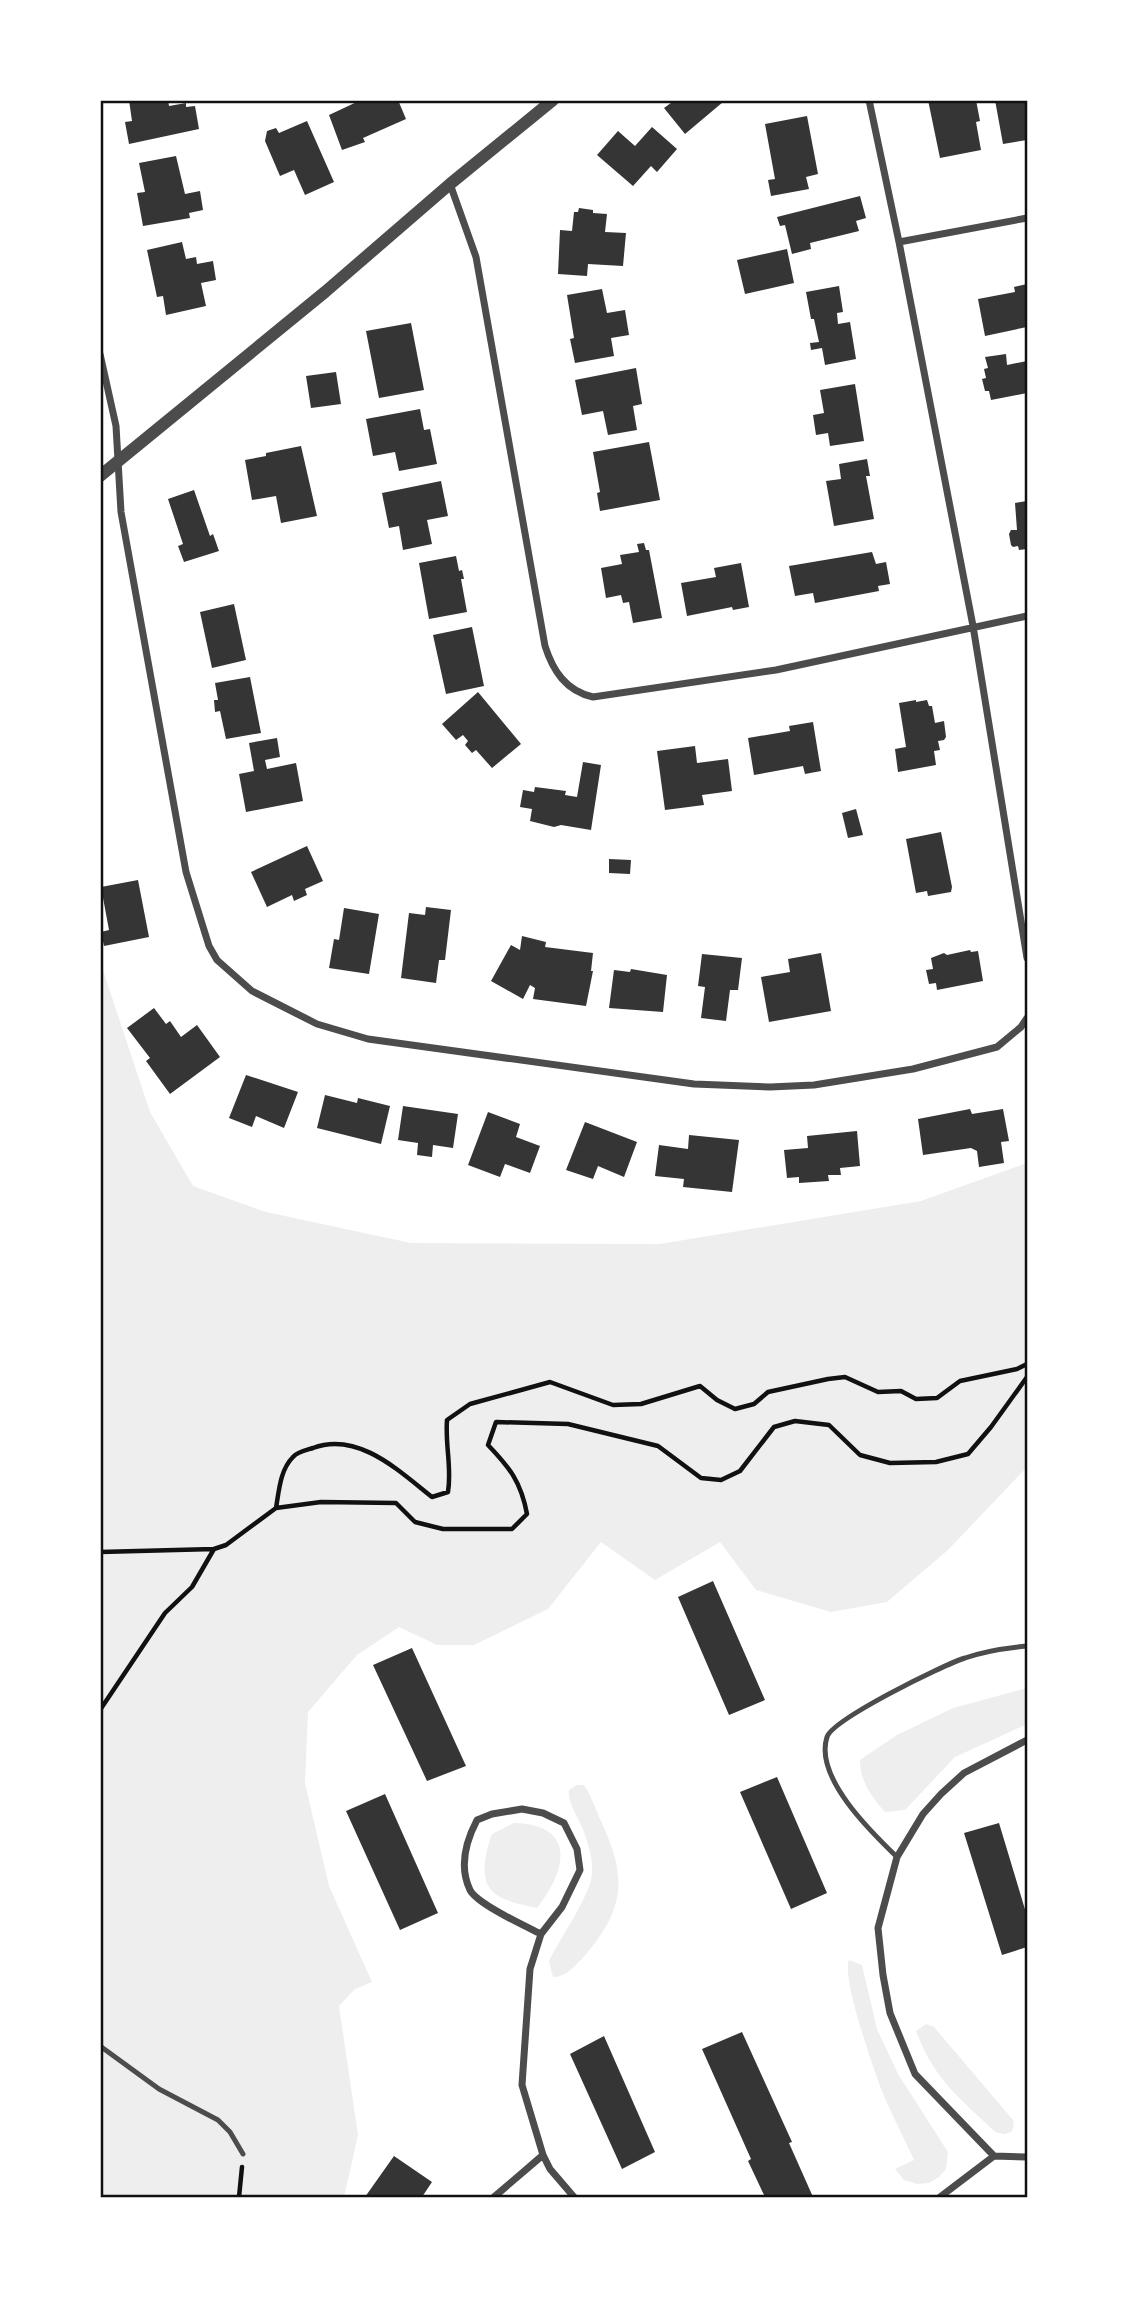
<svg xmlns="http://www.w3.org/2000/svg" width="1127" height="2297" font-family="Literata,serif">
<rect width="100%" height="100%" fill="#fff"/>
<path fill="#eee" d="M100,961L150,1112L193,1186L266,1212L411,1243L660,1244L921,1201L1027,1163V1467L948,1550L887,1602L831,1612L756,1590L720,1542L655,1580L601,1542L548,1609L474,1645H437L399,1627L357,1655L308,1712L305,1783L329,1886L372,1982L355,1989L339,2006L358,2135L344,2197H100Z
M1027,1688V1724L955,1757L905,1810L885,1812C871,1796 860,1781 860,1760L897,1735L953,1708Z
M577,1785H584C591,1796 595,1807 600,1819C626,1874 627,1905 587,1953C578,1963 567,1977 553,1977L549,1961C559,1940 592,1893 592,1873C593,1860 589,1847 585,1835C581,1820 567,1805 569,1790Z
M514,1823C578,1825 566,1871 537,1908C524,1905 505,1902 494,1893C478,1880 486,1850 492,1834Z
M849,1960L862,1965L877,2029L898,2074L948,2152L946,2169L939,2177L929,2183L917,2184L904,2180L895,2169L914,2160C904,2137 891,2114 882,2091C874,2070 841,1977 849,1960Z
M926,2024L934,2027L1013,2120L1014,2126L1011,2132L1004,2134L995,2132C958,2096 935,2081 916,2031Z"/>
<path fill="#353535" d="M129,100H168L169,106L186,103V107L195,106L199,129L129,144L125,122L132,121Z
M361,100H398L406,119L363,138L365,142L342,150L329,115Z
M675,100H722L723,102L685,134L664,108Z
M928,100H976L980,121L976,122L981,150L940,158Z
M995,100H1027V140L1003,144Z
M807,116L818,174L806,177L809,189L771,196L768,180L775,179L765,124Z
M307,121L334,182L305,195L294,170L280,176L265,141L267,131L276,128L279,133Z
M652,127L677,149L657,172L651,166L633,186L597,155L618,131L635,146Z
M176,156L185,194L200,191L203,210L189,213L190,218L143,226L137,193L145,192L139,163Z
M860,196L866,218L856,221L859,231L810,243L811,249L792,254L785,225L780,226L777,217Z
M579,208L593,210V213L607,214L605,232L626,233L623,266L588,264L587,276L558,274L560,230L572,231L574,212H578Z
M182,242L186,259L196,257L197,264L213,261L216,280L201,283L206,306L166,315L163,296L157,297L147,250Z
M787,249L794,283L745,294L737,260Z
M1027,284V327L985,336L978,299L1015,292L1014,287Z
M839,286L843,312L837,313L838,324L850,322L856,359L825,365L822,348L811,350L810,343L819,342L814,319H811L806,292Z
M602,289L607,313L625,310L629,335L611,338L614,356L575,363L570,339L574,338L567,295Z
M411,323L424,390L379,398L366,331Z
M1006,354L1007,365L1027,361V393L991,400L989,391H985L982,379L986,378L984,369L988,368L985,357Z
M636,368L642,404L633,406L637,430L608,435L603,411L582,415L575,380Z
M336,372L341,404L311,408L306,376Z
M855,384L864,441L830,446L828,433L816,435L813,415L824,413L820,390Z
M420,409L424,430L430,429L437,464L399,471L395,452L373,456L366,419Z
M649,442L660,500L600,511L597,493L600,492L593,452Z
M301,446L317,516L281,523L276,496L252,500L245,460L266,456V453Z
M867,459L870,476H866L874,519L834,526L826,481L841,479L839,464Z
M441,481L448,516L427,520L432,544L403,550L399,526L389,528L382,493Z
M194,490L210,536L213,534L219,551L184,562L178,546L183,544L168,499Z
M1027,501V549L1019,550L1018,546L1013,547L1011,545L1009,534L1011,530H1017L1015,503Z
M644,543L646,550H649L662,618L633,623L629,602L623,603L621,595L606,598L601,568L622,564L620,555L639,552L637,544Z
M872,552L876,564L886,562L890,584L878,586L879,591L815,603L813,593L795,596L789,566Z
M456,556L459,571L462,570L464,579H461L467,612L429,619L419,563Z
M741,563L749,607L733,610L732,607L687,616L681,583L716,577L714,568Z
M234,604L246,660L212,668L200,612Z
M472,627L484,686L446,694L433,635Z
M250,677L261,733L226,739L220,711L215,712L214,700H218L215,683Z
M478,692L521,744L492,768L476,750L472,753L465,745L468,741L463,735L456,740L442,724Z
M916,700V702L927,700L929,706H932L935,723L944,721L946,737L944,740L938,741L940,750L934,751L936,765L898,772L895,749L906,747L899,703Z
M813,722L821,771L805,774L803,766L754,775L748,738L790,731L789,726Z
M277,738L280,757L265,760L267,769L296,763L303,801L246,812L239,774L254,771L249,743Z
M695,746L697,763L728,759L732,791L702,795L704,805L665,810L657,751Z
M583,762L601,765L591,830L561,825L554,827L530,821L532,809L520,807L523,790L534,792L535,787L566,791L565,795L577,797Z
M856,809L863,835L848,838L842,813Z
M941,832L952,887L951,892L928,896L927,891L916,893L906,839Z
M307,846L323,881L305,889L307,895L294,901L292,895L267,907L251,872Z
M609,859L631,860L630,874L609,873Z
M138,880L149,937L104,946L101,932L109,930L101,887Z
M426,907L451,910L445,960H439L436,983L401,978L409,913L425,915Z
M344,908L379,914L369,974L329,968L334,939L339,940Z
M522,936L546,942L545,947L593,953L591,971H593L586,1006L533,999L535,988L530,985L523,999L491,981L511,945L520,950Z
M970,950L971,952L978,951L983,981L937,990L936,983L929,984L926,970L933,969L931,958L944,953L947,955Z
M821,953L831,1011L769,1022L761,977L790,972L788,959Z
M702,954L742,958L738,990H730L726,1021L701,1018L705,987L698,986Z
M631,969L667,975L663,1012L609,1008L614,970L630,972Z
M154,1008L166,1024L170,1021L181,1037L197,1025L220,1057L170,1094L146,1061L150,1058L127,1028Z
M246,1075L298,1092L284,1128L256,1116L252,1127L229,1118Z
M325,1095L357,1103L358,1098L390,1106L381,1144L317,1128Z
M403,1106L458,1114L453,1148L433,1145L432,1157L417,1155L418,1143L398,1140Z
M970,1109L972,1114L1003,1109L1009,1141L1001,1142L1004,1163L979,1167L977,1151L971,1148L923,1155L918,1119Z
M488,1112L520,1124L516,1137L540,1146L530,1173L505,1164L500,1177L468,1165Z
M585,1122L637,1142L624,1177L598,1166L593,1179L566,1170Z
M857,1131L860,1166L840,1168L841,1175H828L829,1181L799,1183V1177L787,1178L784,1150L808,1148L807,1136Z
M689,1135L739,1140L732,1192L683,1187L684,1179L655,1176L659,1145L688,1149Z
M713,1581L765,1700L729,1715L678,1597Z
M412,1648L466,1766L427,1781L373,1665Z
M777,1777L827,1893L791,1909L740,1792Z
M385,1794L438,1913L400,1930L346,1811Z
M999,1823L1027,1916V1947L1002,1955L964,1833Z
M742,2032L792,2142L789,2143L813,2197H765L748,2161L751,2159L702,2049Z
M604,2036L655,2152L622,2169L570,2054Z
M394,2156L432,2182L422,2197H365Z"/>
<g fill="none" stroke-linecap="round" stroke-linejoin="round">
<path stroke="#111" stroke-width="4.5" d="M276,1508C279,1491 280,1470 293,1457C297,1452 307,1450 313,1448C358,1431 399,1471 432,1497L448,1492C452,1468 445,1445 447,1420L470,1404L550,1382L613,1405L641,1404L700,1386L717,1400L735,1409L754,1404L768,1392L828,1379L845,1377L878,1392L901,1391L916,1399L937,1398L960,1381L1017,1369L1027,1364
M214,1549L226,1545L276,1508L321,1502L396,1503L415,1522L443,1529H512L527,1514C521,1482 510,1468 488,1445L496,1422L568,1424L658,1446L701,1478L721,1480L740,1471L774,1427L795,1421L829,1425L860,1455L890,1463L936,1462L968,1454L991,1427L1027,1377
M100,1552L214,1549L192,1587L165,1613L100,1710
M239,2197L242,2167"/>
<path stroke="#4c4c4c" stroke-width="5" d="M897,1857C871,1832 814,1777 827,1737C833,1719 943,1665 965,1658C985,1651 1005,1648 1027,1646
M100,2046L159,2089L218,2120L230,2132L243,2154"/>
<path stroke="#4c4c4c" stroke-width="7" d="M869,100L899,242L973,626L1027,958
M450,184L476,257L545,646C553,671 566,691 593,697L776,670L1027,616
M899,242L1027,218
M100,354L116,426L121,512L186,872L209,946L217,960L252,991L317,1024L368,1039L694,1084L770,1087L814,1085L913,1069L997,1047L1021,1027L1027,1018
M543,2155L550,2169L574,2197
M994,2156L915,2074L890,2013L883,1975L878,1928L897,1857L923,1814L941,1794L964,1773L1027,1740
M494,2197L543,2155L522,2085L530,1969L541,1934L562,1907L580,1870L577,1849L564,1823L543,1813L522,1809L492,1814L477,1820C466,1841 459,1867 470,1890C477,1904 525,1926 541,1934
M940,2197L994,2156L1027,2157"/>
<path stroke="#4c4c4c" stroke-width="12" d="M100,476L325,292L450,184L553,100"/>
</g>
<rect width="1127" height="2297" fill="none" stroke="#ffffff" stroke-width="203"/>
<rect x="102" y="102" width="924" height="2094" fill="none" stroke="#111" stroke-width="2.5"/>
</svg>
